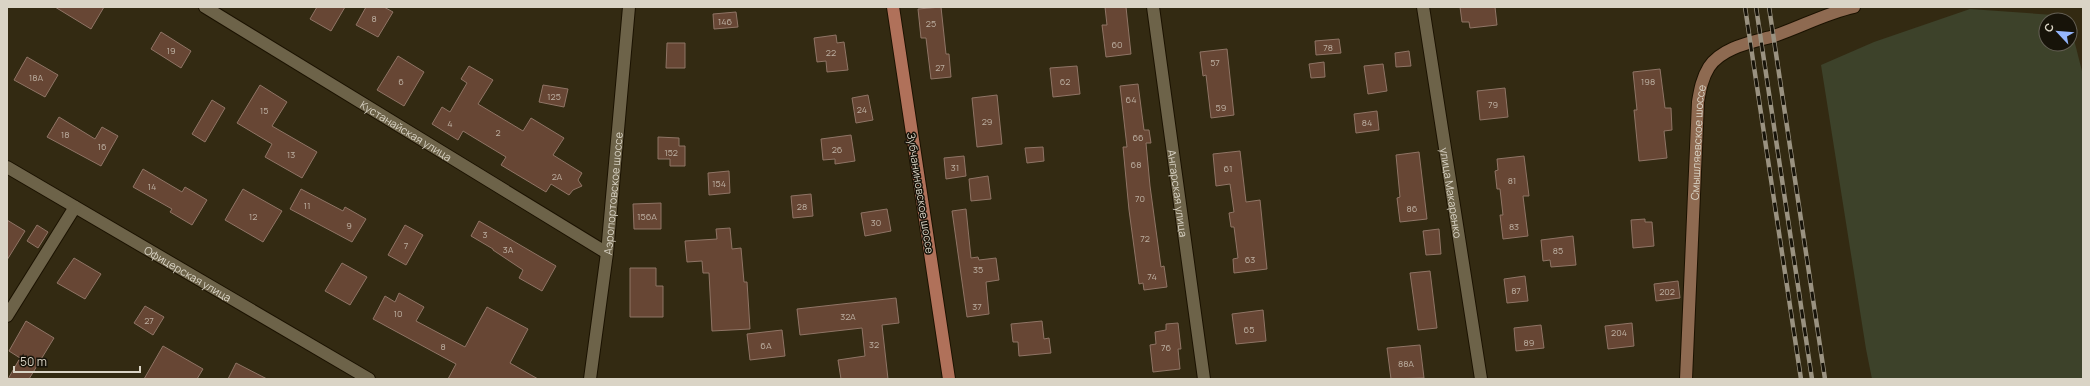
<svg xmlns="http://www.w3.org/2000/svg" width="2090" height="386" font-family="Manrope,sans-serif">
<rect width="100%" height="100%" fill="#332a12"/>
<path fill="#3d422a" d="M1970,9L2068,16L2069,20H2046V44H2070V24L2083,75V379H1872L1866,349L1821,65L1874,42Z"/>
<path fill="#674634" stroke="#8f7465" d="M55,7H104L91,29Z
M317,7H345L331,31L310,19Z
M366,7H384L393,12L378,37L356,25Z
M941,7L946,54H949L951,77L931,79L926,38H921L918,9Z
M1105,7H1126L1131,54L1106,57L1102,25H1107Z
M1460,7H1495L1497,25L1470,28L1469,22H1462Z
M736,12L738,27L714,29L713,14Z
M161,32L191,51L181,68L151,49Z
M836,35L837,43L844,42L848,70L827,72L826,61L817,62L814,38Z
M1339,39L1341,53L1316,55L1315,41Z
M667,43H685V68H666Z
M1227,49L1234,115L1211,118L1206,75L1203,76L1200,52Z
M1409,51L1411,66L1396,67L1395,53Z
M398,56L424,72L404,106L377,90Z
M27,57L58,75L45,97L14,80Z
M1324,62L1325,77L1311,78L1309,64Z
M1383,64L1387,91L1368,94L1364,66Z
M469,66L493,80L478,104L523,131L531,118L564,138L553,155L582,173L578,180L582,186L573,190L569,195L551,184L546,192L501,165L506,157L463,131L458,140L432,124L442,107L450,112L467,83L461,79Z
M1077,66L1080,94L1053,97L1050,68Z
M1660,69L1665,108H1671L1672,130L1664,131L1667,158L1639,161L1634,110H1637L1633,72Z
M1138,84L1144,130H1149L1151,143H1146L1150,186L1161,267L1164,266L1167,287L1144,290L1143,283L1139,284L1129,210L1123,147H1127L1120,86Z
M260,85L287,102L272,126L317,152L302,178L265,157L272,144L237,123Z
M543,85L568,89L564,107L539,102Z
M1505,88L1508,117L1480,120L1477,91Z
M868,95L873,120L856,123L852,98Z
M997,95L1002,144L977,147L972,98Z
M212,100L225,108L205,142L192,134Z
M1377,111L1379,130L1356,133L1354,114Z
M59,117L95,139L102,127L118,136L101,166L47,137Z
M851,135L855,161L835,164V159L823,160L821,139Z
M658,137L679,138V146H685V166H670V159H658Z
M1043,147L1044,161L1027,163L1025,148Z
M1240,151L1246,202L1260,200L1267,269L1234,273L1233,259L1238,258L1234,227H1231L1229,213L1234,212L1230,184L1216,186L1213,154Z
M1419,152L1427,219L1400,222L1397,198L1400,197L1396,155Z
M964,156L966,176L946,179L944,158Z
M1524,156L1529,196H1523L1528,236L1503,239L1500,215H1503L1500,189H1497L1495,171L1498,170L1497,159Z
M143,169L182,192L185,187L207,200L192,225L170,212L172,209L133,187Z
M729,171L730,193L709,195L708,173Z
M988,176L991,199L971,201L969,179Z
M243,189L282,211L263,242L225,220Z
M301,189L343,211L345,207L366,219L352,242L290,209Z
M811,194L813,216L793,218L791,196Z
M661,203V229H634L633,204Z
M887,209L891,231L865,236L861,213Z
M966,209L971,258L978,257L979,260L996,258L999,280L986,282L989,314L967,317L952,211Z
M1645,219V222H1652L1654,246L1633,248L1631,220Z
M7,220L25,231L7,260Z
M479,221L556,266L542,291L519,278L523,270L493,250V249L471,236Z
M37,225L48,232L38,248L27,241Z
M405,225L423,235L406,265L388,255Z
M730,228L732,249L741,248L744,282H747L750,329L712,331L709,273H703L702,261L687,262L685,241L717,239L716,229Z
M1439,229L1441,254L1426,255L1423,231Z
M1573,236L1576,265L1551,267L1550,260L1543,261L1541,240Z
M74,258L101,274L85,299L57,283Z
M342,263L367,277L350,305L325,291Z
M630,268H656V286H663V317H630Z
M1430,271L1437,328L1418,330L1410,273Z
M1525,276L1528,301L1507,303L1504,279Z
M1678,281L1680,298L1656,301L1654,284Z
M399,293L424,307L416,321L465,347L487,307L528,329L510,363L538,379H448L456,364L373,319L385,296L395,302Z
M896,298L899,323L882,325L888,379H841L838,360L865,356L862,328L800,335L797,309Z
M145,306L164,317L153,335L134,323Z
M1263,310L1266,341L1236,344L1232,314Z
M26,321L54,338L29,379H8L20,358L9,351Z
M1042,321L1044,339L1049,338L1051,353L1019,356L1018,342H1013L1011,324Z
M1178,323L1181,349H1178L1180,369L1153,372L1150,345L1156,344L1155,332L1166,330V324Z
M1632,323L1634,346L1608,349L1605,326Z
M1541,325L1544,348L1516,351L1514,328Z
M782,330L785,356L750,360L747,334Z
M1420,345L1424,378L1391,379L1387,348Z
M163,346L203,369L197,379H144Z
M236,363L267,379H228Z"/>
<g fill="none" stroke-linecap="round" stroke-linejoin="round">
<g stroke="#1b1200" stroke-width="14">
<g id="street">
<path id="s1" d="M205,7L607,253"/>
<path id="s2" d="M1153,7L1204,379"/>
<path id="s3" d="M1423,7L1481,379"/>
<path id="s4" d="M7,167L369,379"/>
<path d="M7,316L75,207"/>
<path id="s5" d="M590,379L607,253L629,7"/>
</g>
</g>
<g stroke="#1b1200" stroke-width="14">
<g id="secondary">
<path id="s6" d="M1686,379L1698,102C1700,90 1702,78 1709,67C1722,47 1753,42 1774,36C1801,27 1826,13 1854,7"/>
</g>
</g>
<g stroke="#1b1200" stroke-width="14">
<path id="primary" d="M893,7L949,379"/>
</g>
<use href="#street" stroke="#6d6349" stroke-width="12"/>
<use href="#secondary" stroke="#8e6a51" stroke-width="12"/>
<use href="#primary" stroke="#b0715a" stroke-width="12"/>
<g stroke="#9a9281" stroke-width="4.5">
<path id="rail" d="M1745,7L1801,379
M1756,7L1812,379
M1769,7L1825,379"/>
</g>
<use href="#rail" stroke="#171309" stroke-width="3" stroke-dasharray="9" stroke-linecap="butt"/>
</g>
<g text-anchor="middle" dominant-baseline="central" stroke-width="3" stroke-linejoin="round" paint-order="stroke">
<g font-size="9" fill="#bdb0a2">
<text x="374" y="18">8</text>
<text x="725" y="21">146</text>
<text x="931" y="23">25</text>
<text x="1117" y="44">60</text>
<text x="1328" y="47">78</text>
<text x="171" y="50">19</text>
<text x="831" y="52">22</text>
<text x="1215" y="62">57</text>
<text x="940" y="67">27</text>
<text x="36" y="77">18А</text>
<text x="401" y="81">6</text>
<text x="1065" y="81">62</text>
<text x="1648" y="81">198</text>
<text x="554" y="96">125</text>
<text x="1131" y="99">64</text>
<text x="1493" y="104">79</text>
<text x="1221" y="107">59</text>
<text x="862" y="109">24</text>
<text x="264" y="110">15</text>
<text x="987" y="121">29</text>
<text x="1367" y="122">84</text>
<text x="450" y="123">4</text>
<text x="498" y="132">2</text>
<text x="65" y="134">18</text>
<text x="1138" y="137">66</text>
<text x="102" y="146">16</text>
<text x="837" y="149">26</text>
<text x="671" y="152">152</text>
<text x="291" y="154">13</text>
<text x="1136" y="164">68</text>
<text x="955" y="167">31</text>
<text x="1228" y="168">61</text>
<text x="557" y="176">2А</text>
<text x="1512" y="180">81</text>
<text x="719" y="183">154</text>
<text x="152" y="186">14</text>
<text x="1140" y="198">70</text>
<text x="307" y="205">11</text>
<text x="802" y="206">28</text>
<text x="1412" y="208">86</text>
<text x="253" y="216">12</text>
<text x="647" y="216">156А</text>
<text x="876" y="222">30</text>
<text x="349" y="225">9</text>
<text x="1514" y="226">83</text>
<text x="485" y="234">3</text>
<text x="1145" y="238">72</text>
<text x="406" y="245">7</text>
<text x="508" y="249">3А</text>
<text x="1558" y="250">85</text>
<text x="1250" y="259">63</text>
<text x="978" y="269">35</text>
<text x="1152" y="276">74</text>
<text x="1516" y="290">87</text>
<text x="1667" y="291">202</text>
<text x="977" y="306">37</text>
<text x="398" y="313">10</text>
<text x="848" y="316">32А</text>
<text x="149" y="320">27</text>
<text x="1249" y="329">65</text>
<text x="1619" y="332">204</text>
<text x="1529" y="342">89</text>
<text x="874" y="344">32</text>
<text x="766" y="345">6А</text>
<text x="443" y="346">8</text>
<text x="1166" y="347">76</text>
<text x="1406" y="363">88А</text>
</g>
<g font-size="11" fill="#dad4c6" stroke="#171309">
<text stroke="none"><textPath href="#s1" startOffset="236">Кустанайская улица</textPath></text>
<text stroke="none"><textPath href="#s6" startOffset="237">Смышляевское шоссе</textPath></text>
<text stroke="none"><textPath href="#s5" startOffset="187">Аэропортовское шоссе</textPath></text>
<text transform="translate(921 193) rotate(81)">Зубчаниновское шоссе</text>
<text stroke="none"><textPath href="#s2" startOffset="188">Ангарская улица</textPath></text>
<text stroke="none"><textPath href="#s3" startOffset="188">улица Макаренко</textPath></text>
<text stroke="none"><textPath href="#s4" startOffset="210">Офицерская улица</textPath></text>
</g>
</g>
<rect width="2090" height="386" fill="none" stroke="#dad4c6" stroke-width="16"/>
<g transform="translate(2058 32) rotate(296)"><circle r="19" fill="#171309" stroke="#656055"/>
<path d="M0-3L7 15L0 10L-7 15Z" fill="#95b6fd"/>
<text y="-6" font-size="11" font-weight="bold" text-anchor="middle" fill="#dad4c6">С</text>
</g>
<path d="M14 366v6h126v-6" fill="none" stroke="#dad4c6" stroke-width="2"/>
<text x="20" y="366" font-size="12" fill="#dad4c6" stroke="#171309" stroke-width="3" paint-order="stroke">50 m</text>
</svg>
